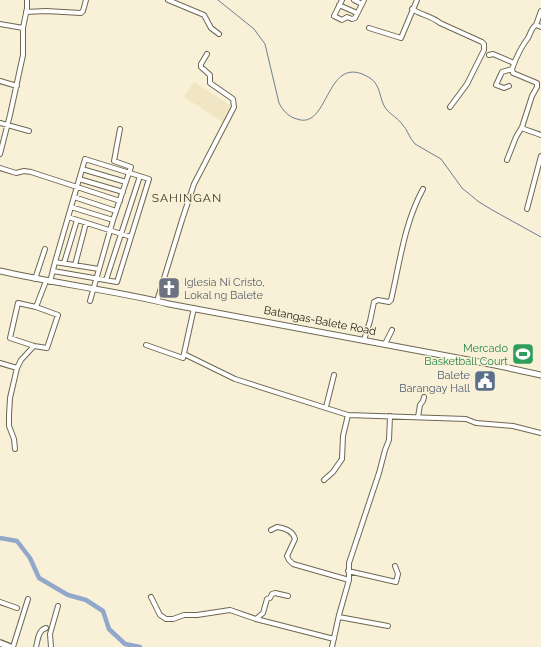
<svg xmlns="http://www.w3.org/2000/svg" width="541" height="647" font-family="Raleway,sans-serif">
<rect width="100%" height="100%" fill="#f9f1d7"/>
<path fill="#f1e6c4" d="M194,82L233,107L224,123L184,97Z"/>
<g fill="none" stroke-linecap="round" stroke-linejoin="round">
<path stroke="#6f7d92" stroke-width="1" d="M218,0L254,29L265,44L279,103C283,111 289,117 297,119C330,131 325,50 370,78C381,85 379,99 386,109C391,115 398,118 402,124C408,130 409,138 415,144L441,159L462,188L479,202L494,211L541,237"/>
<path stroke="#92a8ca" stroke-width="4.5" d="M0,538L17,541L30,558L39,578L68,595L86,600L103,611L109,629L125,644L140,647"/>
<g stroke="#6e6750" stroke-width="6">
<path id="minor" d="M168,0L204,15L211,28L219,34
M342,0L334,16L342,20L347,17L352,19L355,18L364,0
M354,0L362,4
M339,5L357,13
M412,9C421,15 432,16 440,23L482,42L484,44V50L467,84L450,107
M541,11L536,25L541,27
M26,12L46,11L81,13L83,11L86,0
M0,24L23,28
M369,28L401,38L417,0
M489,55L493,54L514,63
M512,69L513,73L537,83V87L532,96L522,127L524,129L541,135
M512,69C516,58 520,48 528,38C531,33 531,28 536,25
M0,81L17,86
M509,86L504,88L496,85L502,72L512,69
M0,123L29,131
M0,154L10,115L23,55V28L27,8V0
M507,160L516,137L522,127
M0,168L16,173L24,171L31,172L120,201
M82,169L126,182
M79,179L123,192
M74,197L116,211
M71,207L113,220
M527,209L541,156
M68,217L131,237
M55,262L99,269
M64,263L77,220
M75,265L86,223
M35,279L45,249
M106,280L140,176
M50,282L55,262L85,159L149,179L117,282L53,271
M90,301L113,220L131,167L114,161L120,129
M157,301L182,220L194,184L234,107L233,99L210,83V75L201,67V64L207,54
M18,303L36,307L58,315L47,348L34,346L10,338Z
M36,307L46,281
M364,340L370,321L374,302L378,300L389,302L391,300C400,262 404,224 423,189
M385,344L392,330
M146,345L183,358L194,308
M184,354L235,379L348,415L466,419L476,423L513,426L541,433
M0,363L17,368L21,360L34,346
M326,407L334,375
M418,417L420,405L423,401L424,397
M15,449L14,439L9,426V415L10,398L17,368
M324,480L333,472L342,459L343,436L348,415
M271,530L277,527C285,528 293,531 295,539L287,556L289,560L293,564L349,580
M348,571L396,582L398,574L395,566
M151,597L160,615L166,619H173L184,615H197L230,610L256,619L334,639
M0,602L17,608
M339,617L388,626
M256,619L263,613L267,599L270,598L272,594L275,593L288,596
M13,647L28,599
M36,647C38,640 38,630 46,628
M51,647L50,634L58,606
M332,647L339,615L349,580V563L379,473L385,450L389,440L390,416"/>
</g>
<g stroke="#6e6750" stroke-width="7">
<path id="major" d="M0,271C56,284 113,290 169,304L495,365L541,375"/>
</g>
<g stroke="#6e6750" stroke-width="8">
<path id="highway" d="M0,643L10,647"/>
</g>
<use href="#minor" stroke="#fff" stroke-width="4"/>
<use href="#major" stroke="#fff" stroke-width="5"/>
<use href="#highway" stroke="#fff" stroke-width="5.5"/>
</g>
<defs>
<g id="church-square" transform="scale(1.15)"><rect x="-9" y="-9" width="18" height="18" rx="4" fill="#6b7280" stroke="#f9f1d7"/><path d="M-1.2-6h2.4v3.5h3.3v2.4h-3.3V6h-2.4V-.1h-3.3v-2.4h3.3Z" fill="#fff"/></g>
<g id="stadium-square" transform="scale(1.15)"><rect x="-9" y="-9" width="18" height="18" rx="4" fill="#2e9e5b" stroke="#f9f1d7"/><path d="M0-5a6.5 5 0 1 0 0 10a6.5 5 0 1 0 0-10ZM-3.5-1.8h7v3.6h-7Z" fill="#fff"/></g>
<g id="civic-square" transform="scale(1.15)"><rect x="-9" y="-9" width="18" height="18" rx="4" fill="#5c6f8a" stroke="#f9f1d7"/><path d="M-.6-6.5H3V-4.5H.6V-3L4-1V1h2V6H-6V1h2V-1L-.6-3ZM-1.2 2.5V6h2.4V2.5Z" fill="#fff"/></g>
</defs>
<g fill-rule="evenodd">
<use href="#church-square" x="169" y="288"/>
<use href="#stadium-square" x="523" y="354"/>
<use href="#civic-square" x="485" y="381"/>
</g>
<g text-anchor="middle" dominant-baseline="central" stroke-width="3" stroke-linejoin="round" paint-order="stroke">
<g font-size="11" fill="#5b616d" stroke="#f9f1d7" text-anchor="start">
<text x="184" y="282">Iglesia Ni Cristo,<tspan x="184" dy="13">Lokal ng Balete</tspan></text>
</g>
<g font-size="11" fill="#1c1910" stroke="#f9f1d7">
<text transform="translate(320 321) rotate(11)">Batangas-Balete Road</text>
</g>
<g font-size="11" fill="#27864d" stroke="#f9f1d7" text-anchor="end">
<text x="508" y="348">Mercado<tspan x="508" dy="13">Basketball Court</tspan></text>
</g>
<g font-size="11" fill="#4e5e75" stroke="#f9f1d7" text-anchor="end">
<text x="470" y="375">Balete<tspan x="470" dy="13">Barangay Hall</tspan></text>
</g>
<g font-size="12" letter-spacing="1" fill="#423b26" stroke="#f9f1d7">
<text x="187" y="198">SAHINGAN</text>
</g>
</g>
</svg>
